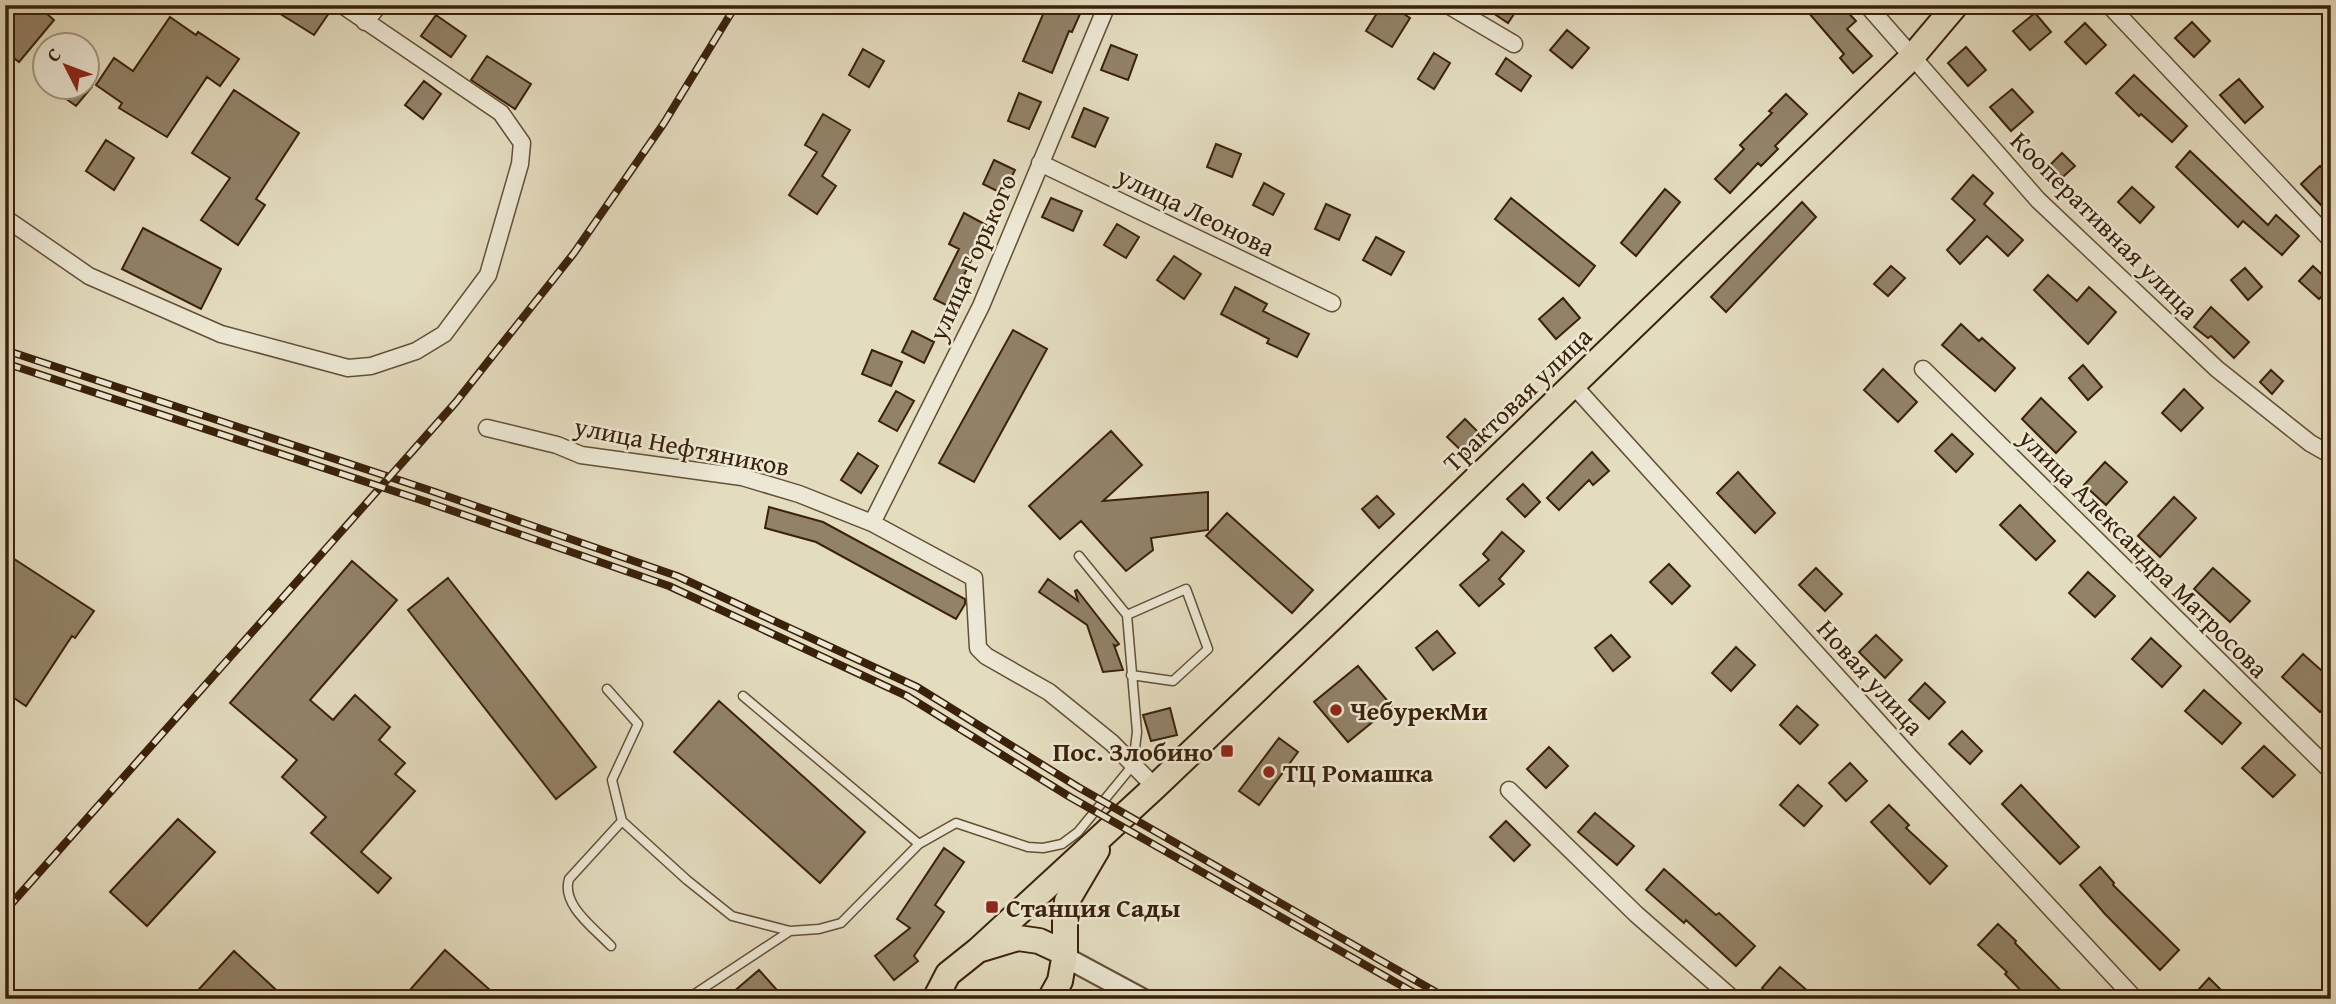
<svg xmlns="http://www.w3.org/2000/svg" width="2336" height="1004" font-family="'Gentium Book Plus',serif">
<rect width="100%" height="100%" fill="#e4dcbf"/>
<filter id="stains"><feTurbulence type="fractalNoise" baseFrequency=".00286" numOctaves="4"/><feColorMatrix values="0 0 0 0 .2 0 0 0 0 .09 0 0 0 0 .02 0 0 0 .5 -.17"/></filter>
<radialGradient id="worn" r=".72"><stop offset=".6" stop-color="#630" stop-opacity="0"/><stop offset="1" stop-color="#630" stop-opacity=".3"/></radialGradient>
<path fill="#928268" stroke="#3a2109" stroke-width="2" d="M18,5H37L54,20L19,62L5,51V20Z
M289,5H316L329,13L314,35L282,15Z
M1047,5H1084L1072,32L1069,31L1052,73L1023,61Z
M1382,5H1390L1410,18L1392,47L1366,31Z
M1481,5H1520L1508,23Z
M1802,5H1841L1856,21L1847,29L1872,56L1853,73L1840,58L1844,54Z
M2035,13L2051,32L2030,50L2013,31Z
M436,15L466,36L451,57L421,36Z
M170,17L196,35L198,32L239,59L220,86L207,77L167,137L119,108L122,103L96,85L114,58L133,71Z
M2192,22L2210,41L2194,57L2175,38Z
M2085,23L2106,45L2086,64L2065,42Z
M1567,30L1589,48L1572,68L1550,50Z
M1111,45L1137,55L1128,80L1101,70Z
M1966,47L1986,70L1968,86L1948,63Z
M863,49L884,61L869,87L849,75Z
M1434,53L1450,63L1434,89L1418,79Z
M487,56L531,84L515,109L471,80Z
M1506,58L1531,76L1521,91L1496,74Z
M2134,75L2187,126L2172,142L2141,114L2139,116L2116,93Z
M2239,79L2263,107L2245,123L2220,95Z
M424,81L441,94L423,119L405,105Z
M51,88H91L76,106Z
M2012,89L2033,112L2011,131L1990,107Z
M234,90L299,133L256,199L265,205L238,245L201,220L230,178L192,153Z
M1019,93L1041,102L1029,129L1008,121Z
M1786,94L1807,114L1775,146L1778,149L1761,166L1758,163L1730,193L1715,179L1744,149L1740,145L1772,113L1769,111Z
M1084,108L1108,118L1095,147L1072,137Z
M823,114L850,130L822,176L836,186L817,214L789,195L817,152L805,145Z
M106,140L134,158L114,190L86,171Z
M1216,144L1241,154L1232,177L1207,167Z
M2190,151L2268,225L2276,215L2299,236L2282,255L2243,221L2238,227L2176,167Z
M2062,153L2075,166L2056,183L2044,171Z
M994,160L1015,170L1003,194L983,184Z
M2320,166L2331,178V196L2321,205L2301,184Z
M1973,175L1993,193L1984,204L2023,240L2008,256L1987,236L1960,264L1947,250L1975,220L1952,199Z
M1264,183L1284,194L1273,215L1253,205Z
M2132,187L2154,207L2140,223L2118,202Z
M1665,189L1680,202L1636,256L1621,243Z
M1051,198L1082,211L1073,231L1042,217Z
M1511,198L1595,266L1579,286L1495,219Z
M1802,202L1816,217L1726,312L1711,297Z
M1326,204L1350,215L1339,240L1315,229Z
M964,213L988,226L962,279L967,282L954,309L934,299L959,249L949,244Z
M1117,224L1139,237L1126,258L1104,245Z
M143,228L221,269L201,309L122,269Z
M1376,237L1404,252L1391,275L1363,260Z
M1174,256L1201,274L1184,299L1157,280Z
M1891,266L1905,278L1888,296L1874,284Z
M2313,266L2331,283V287L2319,299L2299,281Z
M2245,268L2262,287L2248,300L2231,280Z
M2048,275L2077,301L2089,287L2116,312L2088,344L2034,290Z
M1235,287L1267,304L1263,311L1309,334L1297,357L1267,343L1269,339L1221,314Z
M1563,298L1580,318L1556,339L1539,319Z
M2211,307L2249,342L2234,358L2211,336L2208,338L2194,327Z
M1961,324L1979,341L1982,338L2015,368L1995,391L1942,345Z
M1013,330L1047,349L974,482L939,463Z
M912,331L934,342L924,363L902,352Z
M872,350L902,362L891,386L862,374Z
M2083,365L2102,387L2088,400L2069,378Z
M1883,369L1917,402L1898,422L1864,390Z
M2271,370L2283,381L2272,394L2260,382Z
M2184,389L2203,408L2181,431L2162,413Z
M896,391L914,401L897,431L879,421Z
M2041,398L2076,432L2056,453L2022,419Z
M1465,419L1484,438L1467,456L1447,437Z
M1111,431L1142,465L1103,501L1208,492V530L1151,538L1153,550L1126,571L1081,521L1060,539L1029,506Z
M1952,434L1973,454L1956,472L1935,451Z
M1592,452L1609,471L1593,485L1589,480L1559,510L1547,498Z
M858,453L878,466L861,493L841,480Z
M2105,462L2127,482L2106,505L2084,485Z
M1738,472L1775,513L1755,533L1717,493Z
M1523,484L1540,502L1525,517L1507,499Z
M1377,496L1394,514L1379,528L1362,509Z
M2174,497L2196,518L2160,557L2138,536Z
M2020,505L2055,541L2036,560L2000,525Z
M769,507L823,522L965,599V604L956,619L816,542L765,528Z
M1227,513L1313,590L1292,613L1206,536Z
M1502,532L1524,551L1499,579L1504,584L1479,606L1460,585L1489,560L1483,554Z
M5,553L94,611L75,638L72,636L26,706L5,692Z
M352,561L397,600L310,700L333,720L355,695L390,727L379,740L405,763L395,774L415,791L361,852L391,878L378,893L311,833L326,817L282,777L297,760L230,703Z
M1669,564L1690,586L1672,604L1650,582Z
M1816,568L1842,594L1825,611L1799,585Z
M2213,568L2250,601L2230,622L2194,589Z
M2088,572L2115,596L2095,617L2069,593Z
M448,578L596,767L556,799L408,610Z
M1048,579L1078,601L1075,591L1077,590L1119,644L1116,646L1114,645L1123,670L1103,672L1087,625L1039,592Z
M1437,631L1455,653L1433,670L1416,648Z
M1611,635L1630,657L1613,671L1595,648Z
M1876,635L1902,660L1885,678L1859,652Z
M2151,638L2181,666L2162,687L2132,659Z
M1736,647L1755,665L1731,691L1712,673Z
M2303,654L2331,679V700L2320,712L2282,677Z
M1358,666L1392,706L1348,742L1314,702Z
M1925,683L1945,702L1929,719L1909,700Z
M2204,690L2241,723L2222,744L2185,711Z
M719,701L865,832L820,883L674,752Z
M1797,706L1818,725L1800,744L1780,725Z
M1170,708L1177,735L1151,741L1143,715Z
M1962,731L1982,751L1970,764L1949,744Z
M1279,738L1298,752L1259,805L1239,791Z
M2264,746L2295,775L2273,797L2242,768Z
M1549,747L1568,766L1546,788L1527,769Z
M1850,763L1867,781L1846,801L1829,783Z
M1798,785L1822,806L1804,826L1780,805Z
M2021,785L2079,847L2060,864L2002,804Z
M1889,805L1909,825L1906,828L1947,866L1930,884L1871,822Z
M1595,813L1634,846L1617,865L1578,832Z
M178,819L215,852L147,926L110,892Z
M1506,821L1530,845L1514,861L1490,837Z
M944,848L964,862L935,905L944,912L914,956L918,961L894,980L875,956L910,928L897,919Z
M2100,867L2114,883L2113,885L2179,950L2160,970L2105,914L2080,885Z
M1664,869L1716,915L1719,913L1755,946L1736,966L1686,920L1684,923L1646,890Z
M1998,924L2016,941L2015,943L2069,999H2029L2005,974L2007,972L1978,945Z
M445,950L500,999H402Z
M234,951L286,999H190Z
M1780,967L1817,999H1774L1762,988Z
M759,970L776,989L765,999H725Z
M2209,978L2230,999H2190Z"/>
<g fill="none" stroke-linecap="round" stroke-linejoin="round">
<g stroke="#645036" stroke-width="11">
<path id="service" d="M1127,615L1186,589L1208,649L1173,681L1131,675
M607,689L638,724L612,780L622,821L687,880L732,916L790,931L819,929L841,923L919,844L956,823L1028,847L1043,848L1062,844L1078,832L1133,765L1137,732L1127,615L1079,556
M743,696L919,844
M611,946C594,928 561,905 569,879L622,821
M687,999L790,931"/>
</g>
<g stroke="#645036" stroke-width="19">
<path id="minor" d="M1448,5L1514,44
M1867,5L2038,200L2217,369L2310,443L2331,455
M2109,5L2331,240
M365,22L379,5
M1040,163L1332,303
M5,218L89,276L221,334L348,368L371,366L416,351L444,334L488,275L520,164L522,143L501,113L342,5
M1923,369L2331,771
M1574,386L1910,757L2135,999
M487,428L557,445L581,455L742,477L799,494L872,523L974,578L978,648L986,656L1049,692L1112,743L1155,787
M872,523L981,306L1107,5
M1509,790L1636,914L1733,999"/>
</g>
<g stroke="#645036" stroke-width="23">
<path id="tertiary" d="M1065,957L1143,999"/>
</g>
<g stroke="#3a2109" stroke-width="28">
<path id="trunk" d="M978,950L1155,787L1331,619L1912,57L1956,5
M1065,953V918L1067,901L1097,850
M935,999L948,974L978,950L1018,938L1039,941L1065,953L1060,981L1050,999"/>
</g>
<use href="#service" stroke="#ede8d5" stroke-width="8"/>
<use href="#minor" stroke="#ede8d5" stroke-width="16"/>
<use href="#tertiary" stroke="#ede8d5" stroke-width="19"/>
<use href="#trunk" stroke="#e4dcbf" stroke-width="24"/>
<g stroke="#3a2109" stroke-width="8">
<path id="rail" d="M5,350L432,491L677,576L917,687L1078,787L1448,999
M5,363L427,502L669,586L907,696L1070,797L1425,999
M5,911L456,402L574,253L664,123L736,5"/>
</g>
<use href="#rail" stroke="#ede8d5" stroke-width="5" stroke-dasharray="16" stroke-linecap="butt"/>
</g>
<g fill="#8f2418" stroke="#ede8d5" stroke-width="2.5">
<circle cx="1336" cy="710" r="7"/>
<rect x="1220" y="744" width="14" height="14" rx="3.5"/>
<circle cx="1269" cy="772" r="7"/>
<rect x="985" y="900" width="14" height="14" rx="3.5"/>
</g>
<g text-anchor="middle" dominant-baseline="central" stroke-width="5" stroke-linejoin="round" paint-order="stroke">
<g font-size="26" fill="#3a2109" stroke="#ede8d5">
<text transform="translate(1196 211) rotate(26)">улица Леонова</text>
<text transform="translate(2105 225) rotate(45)">Кооперативная улица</text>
<text transform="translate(972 257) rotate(-66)">улица Горького</text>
<text transform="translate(1517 399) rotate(-44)">Трактовая улица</text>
<text transform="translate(682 446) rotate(11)">улица Нефтяников</text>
<text transform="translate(2144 553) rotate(45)">улица Александра Матросова</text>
<text transform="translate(1871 677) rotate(48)">Новая улица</text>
</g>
<g font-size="26" font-weight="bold" fill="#3a2109" stroke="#ede8d5" text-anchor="start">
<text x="1350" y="710">ЧебурекМи</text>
<text x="1213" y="751" text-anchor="end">Пос. Злобино</text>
<text x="1283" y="772">ТЦ Ромашка</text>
<text x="1006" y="907">Станция Сады</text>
</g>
</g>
<rect width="2336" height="1004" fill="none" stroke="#e4dcbf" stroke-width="28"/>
<rect x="7" y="7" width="2322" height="990" fill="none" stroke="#3a2109" stroke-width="3.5"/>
<rect x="14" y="14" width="2308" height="976" fill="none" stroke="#3a2109" stroke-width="2"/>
<g transform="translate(66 66) rotate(312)"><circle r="33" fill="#ede8d5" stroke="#a59883" stroke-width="2"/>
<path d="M0-5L12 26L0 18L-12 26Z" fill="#8f2418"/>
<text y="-10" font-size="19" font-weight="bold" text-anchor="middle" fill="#3a2109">С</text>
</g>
<rect width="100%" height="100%" filter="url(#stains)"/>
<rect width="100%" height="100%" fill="url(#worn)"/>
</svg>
